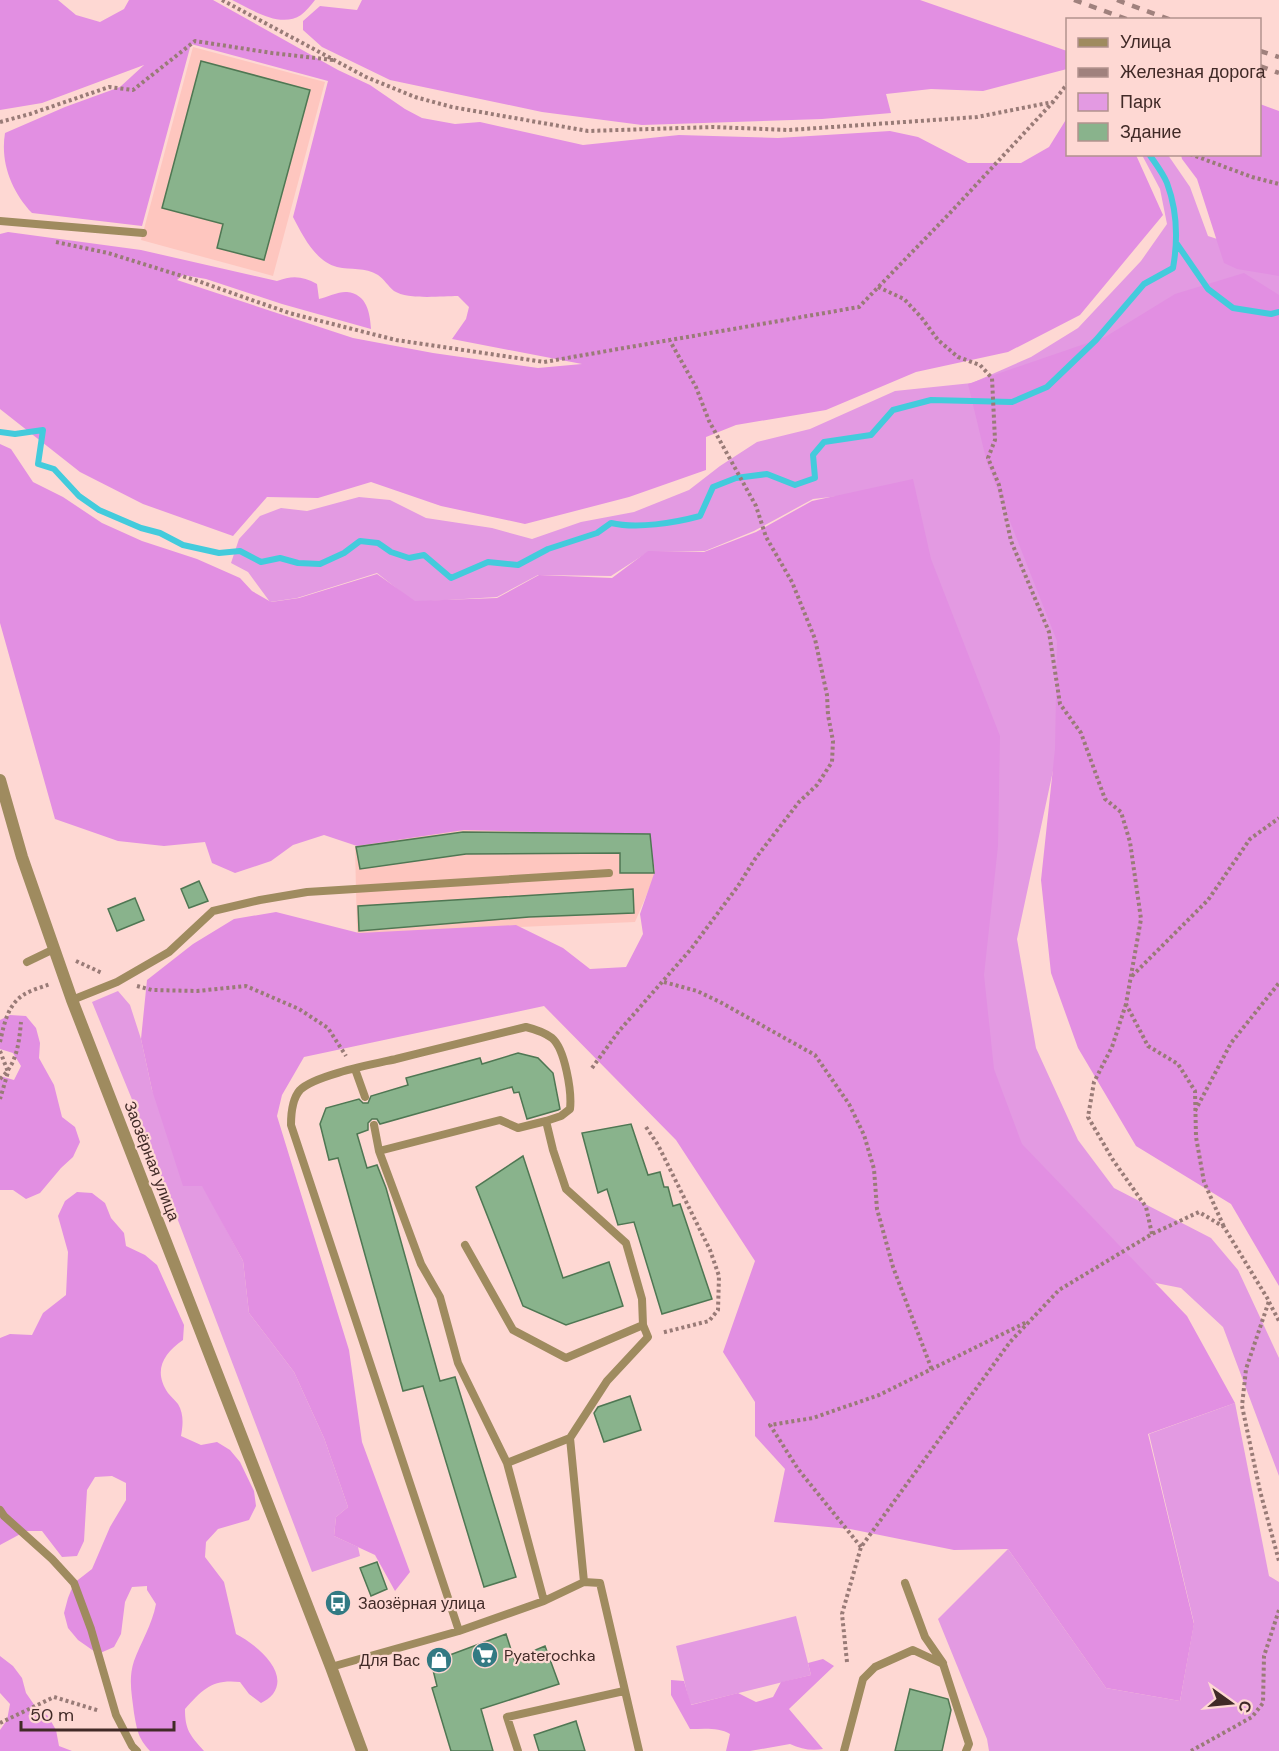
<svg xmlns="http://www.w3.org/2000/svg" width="1279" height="1751" font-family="'DM Sans',sans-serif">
<rect width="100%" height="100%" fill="#fed8d3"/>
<path fill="#fec6bf" d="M193,47L325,82L273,276L141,240Z
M467,829L652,833L655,875L635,922L357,934L355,846Z"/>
<path fill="#e39ae2" d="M1142,155H1168L1190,187L1208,236L1279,259V720L1069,696L1017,939L1036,1048L1078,1140L1114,1188L1211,1238L1238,1270L1279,1358V1476L1223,1327L1181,1288L1045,1261L992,1218L848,495L813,499L754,531L705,551L648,552L611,576L538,575L497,597L414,602L377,573L297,598L270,602L248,572L231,563L239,539L260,516L281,508L307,511L359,497L390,500L426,518L492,528L532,539L581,522L634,512L689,490L720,466L757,442L810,429L895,391L972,383L1031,357L1078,328L1141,261L1167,224L1160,189Z
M118,991L130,1005L141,1039L152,1090L243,1261L249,1313L294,1372L324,1438L348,1507L336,1517L334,1536L358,1547L360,1556L312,1572L131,1097L92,1002Z
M1235,1403L1269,1576L1279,1582V1751H989L987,1739L938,1619L1008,1549L1106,1688L1180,1701L1194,1623L1149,1434Z
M796,1616L811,1675L690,1705L676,1646Z"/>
<path fill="#e28fe2" d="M0,0H58L76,15L100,22L124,9L129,0H213L338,70L370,85L405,109L422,118L455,124L480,122L583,145L679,135L778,138L890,131L918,137L968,163H1021L1049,147L1067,118L1068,154L1136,155L1163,215L1080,315L1008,352L916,372L826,410L736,425L706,437V470L629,497L525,524L441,506L371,482L318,498L267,497L233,536L143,504L80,472L0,409V234L8,232L141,250L277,281C292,275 303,276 317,284L319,299C327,297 340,291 347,292C367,294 370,313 371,329L282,304L206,279L183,275L177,280L353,338L433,353L538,368L582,364L452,339L466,319L469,307L458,296C441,296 408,300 394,291C388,286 384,279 378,275C365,267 351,270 337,267C315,261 303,236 293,217L328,81L191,44L142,226L32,213C12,192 0,163 5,133L65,107L120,87L144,65L42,103L0,110Z
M232,0H315C311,5 306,11 301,15C280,29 251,9 232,0Z
M362,0H920L1067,51V69L983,91L931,89L886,94L891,113L822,119L642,125L542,112L390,80L322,47L303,30V21L320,6L357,10Z
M1260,104L1279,111V276L1237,269L1224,263L1197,179L1182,159L1181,155L1260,154Z
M1244,273L1279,295V1286L1231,1204L1136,1146L1078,1048L1051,973L1041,880L1055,749L1057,641L987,463L968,384L1105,337L1175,294Z
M0,444L11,449L33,482L63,497L102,523L142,541L197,559L240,578L252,591L271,602L299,598L377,574L415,601L497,598L539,575L612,578L648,551L704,552L756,532L812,501L913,479L931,559L1000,736L998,846L984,975L994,1069L1022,1144L1187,1316L1235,1403L1148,1434L1194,1624L1180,1701L1106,1688L1008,1549L954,1550L850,1529L774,1522L785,1469L755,1436V1402L723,1352L755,1261L676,1140L544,1006L304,1057L282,1095L277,1116L349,1350L362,1442L410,1572L395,1591L375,1555L334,1536L336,1517L348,1507L324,1438L294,1372L249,1313L243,1261L202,1186H183L152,1090L141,1039L147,980L193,944L234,919L276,912L359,933L516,925L563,948L590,969L626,967L643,934L640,914L655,871L648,835L464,830L357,846L324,835L293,845L271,861L235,873L212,863L205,842L164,846L118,841L55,819L0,623Z
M10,1015L26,1016L36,1028L40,1043L39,1058L54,1085L62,1117L75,1127L80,1142L73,1157L61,1168L40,1193L26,1199L13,1190H0V1076L14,1080L21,1066L13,1053L0,1049V1020Z
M77,1192L92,1193L105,1203L111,1218L124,1233L126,1246L145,1255L157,1265L184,1325L183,1340C163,1354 153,1371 168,1393C171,1397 175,1400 178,1404C184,1414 183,1425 181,1436L201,1445L217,1442L230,1450L240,1462L254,1491L256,1506L249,1520L218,1529L206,1542L205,1557L224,1582L236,1634C254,1643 290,1671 273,1694C270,1698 265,1701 261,1703L249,1694L240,1682C212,1679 203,1689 185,1709C185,1730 190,1735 204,1751H150C138,1738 137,1730 134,1713C132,1695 128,1679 134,1661C141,1642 152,1625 156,1604L147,1590V1586L132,1587L125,1602L121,1634L114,1647L98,1654L78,1640L68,1628L64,1613L68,1598L74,1583L92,1569L110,1527L126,1500V1483L112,1476L95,1477L87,1490L84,1541L77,1556L62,1557L42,1531H26L0,1545V1338L10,1334L32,1335L43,1313L66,1295L68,1252L58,1216L65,1201Z
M0,1656L13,1666L22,1678L26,1693L35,1706L48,1716L56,1730L59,1746L72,1751H0V1730L7,1720L10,1704L0,1693Z
M823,1659L834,1666L789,1709L823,1749C811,1751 801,1749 790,1744L750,1751H726L730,1734C719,1727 703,1729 690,1729L671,1695V1680L684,1681L691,1705L738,1693L756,1702L773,1697L781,1682L811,1675L808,1663Z"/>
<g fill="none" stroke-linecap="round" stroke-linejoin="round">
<path stroke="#43cbdc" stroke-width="6" d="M1177,244L1208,289L1233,308L1271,314L1279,312
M0,432L15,434L43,430L38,464L54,469L79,496L99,510L141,528L160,533L183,545L219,553L240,551L261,562L280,558L298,563L320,564L344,553L360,541L378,543L391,552L409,558L424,555L451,578L488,562L518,565L548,549L597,533L611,523C637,529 674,523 700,516L713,487L736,478L767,474L795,485L815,478L813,455L824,442L871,435L893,410L931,400L1012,402L1047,387L1096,340L1144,284L1173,268C1178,240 1177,210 1167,183C1163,173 1155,163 1149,154"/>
</g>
<path fill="#89b38c" stroke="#4f7753" stroke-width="1.5" d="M201,61L310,90L264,260L217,248L223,224L162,208Z
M463,832L650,834L654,873H620V853L466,854L360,869L356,847Z
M199,881L208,901L189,908L181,889Z
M633,889L634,913L529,917L359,931L358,906Z
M135,898L144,920L117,931L108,909Z
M518,1053L538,1058L553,1073L560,1109L558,1110L527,1119L519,1092L514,1093L512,1087L380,1124L377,1119H372L368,1123V1130L357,1134L367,1168L377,1165L386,1188L440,1381L455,1377L516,1577L484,1587L423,1386L403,1391L338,1158L329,1160L320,1124L326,1108L359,1099L363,1103H368L371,1096L408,1085L406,1078L480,1058L482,1064Z
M631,1124L648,1175L660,1172L664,1187H668L673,1206L680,1204L712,1299L662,1314L634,1222L618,1225L607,1189L598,1193L582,1133Z
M523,1156L563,1278L609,1262L623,1306L566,1325L523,1306L476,1187Z
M630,1396L641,1430L604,1442L594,1413L598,1407Z
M377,1562L387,1589L371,1596L360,1568Z
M506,1634L514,1659L545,1646L559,1684L481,1709L493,1751H451L432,1688L437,1686L431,1662Z
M910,1689L948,1699L951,1710L942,1751H895Z
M576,1721L585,1751H539L534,1735Z"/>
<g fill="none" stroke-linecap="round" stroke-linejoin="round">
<path stroke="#997b77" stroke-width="4" stroke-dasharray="3 3" stroke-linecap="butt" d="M222,0L366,77L415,97L452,107L588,131L713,127L789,130L977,117L1053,102L1068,83
M0,122L30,114L109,87L133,90L195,41L272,53L333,60
M1190,154L1252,177L1279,184
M56,242L108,253L198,281L289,313L396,340L544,362L859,307L949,214L1053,102
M878,287L904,299L921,317L938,340L958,357L980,365L992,378L995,440L988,458L999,485L1011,541L1049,632L1060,704L1081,733L1105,799L1121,812L1130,842L1141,919L1126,1004L1148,1046L1178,1064L1195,1091L1196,1137L1204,1182L1224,1227
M76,961L102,973
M1132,976L1208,900L1250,839L1279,818
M664,982L697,991L720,1002L815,1055L849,1104L864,1135L874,1169L877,1209L893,1267L932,1370
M137,986L152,990L197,991L246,986L299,1009L328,1028L346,1056
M1126,1004L1112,1047L1094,1082L1088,1117L1113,1160L1146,1207L1152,1234
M0,1042C4,1025 7,1006 23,995C31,990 42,987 50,984
M0,1051L8,1072L0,1099
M592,1068L619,1031L691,949L738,886L755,859L799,802L817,785L832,762L833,741L828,715L827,695L815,639L792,582L766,537L756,506L709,421L696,387L670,341
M0,1079C17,1064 19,1043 21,1022
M1195,1111L1231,1043L1279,983
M646,1127L658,1145L710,1250L719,1276L718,1310L709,1321L661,1333
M1269,1302L1279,1321
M861,1547L798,1469L770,1425L813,1418L879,1395L1027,1322
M847,1662L842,1614L861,1547L1010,1342L1059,1290L1152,1234L1199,1212L1224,1227L1269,1301L1246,1369L1242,1406L1260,1491L1279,1561
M0,1723L54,1697L100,1711
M1191,1751L1252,1717L1263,1703L1264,1656L1279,1610"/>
<path stroke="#9f8b5f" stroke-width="8" d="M0,221L143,233
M27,962L54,949
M72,1000L117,982L169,952L213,911L260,900L307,892L609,873
M355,1069L365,1097
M374,1125L379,1151
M465,1245L513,1330L566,1358L643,1325
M570,1438L584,1582
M507,1463L570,1438L607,1381L648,1337L643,1325L642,1299L626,1243L566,1189L553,1150L546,1121L518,1128L500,1120L379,1151L421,1264L440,1297L458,1363L507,1463L544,1601
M0,1510L4,1516L52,1559L74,1583L91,1629L116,1715L132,1746L137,1751
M905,1583L925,1637L943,1663
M459,1631L291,1125C291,1113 292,1099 300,1090C315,1075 374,1064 396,1059C439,1048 482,1038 526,1027C534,1029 544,1032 552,1038C565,1049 572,1092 570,1109L561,1116L546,1121
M331,1667L459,1631L544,1601L584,1582L600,1583L639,1751
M518,1751L507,1717L624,1691
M844,1751L863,1679L875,1667L913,1650L943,1664L969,1744L966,1751"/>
<path stroke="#9f8b5f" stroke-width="12" d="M0,780L22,857L72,1000L331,1667L362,1751"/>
<path stroke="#a0817d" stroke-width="4.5" stroke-dasharray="8 8" stroke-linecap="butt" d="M1074,0L1129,20
M1117,0L1171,20
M1260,51L1279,57
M1260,66L1279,73"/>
</g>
<defs>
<g id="bus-disc" transform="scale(1.35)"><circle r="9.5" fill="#327a83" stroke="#fed8d3"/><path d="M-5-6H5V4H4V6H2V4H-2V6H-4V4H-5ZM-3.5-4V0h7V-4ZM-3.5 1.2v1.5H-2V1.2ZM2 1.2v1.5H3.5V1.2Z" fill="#fff"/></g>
<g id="supermarket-disc" transform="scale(1.35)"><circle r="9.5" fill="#327a83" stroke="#fed8d3"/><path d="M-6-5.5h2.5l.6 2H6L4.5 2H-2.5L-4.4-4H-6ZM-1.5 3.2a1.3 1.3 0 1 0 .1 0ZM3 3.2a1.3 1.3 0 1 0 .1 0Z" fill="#fff"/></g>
<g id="shop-disc" transform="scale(1.35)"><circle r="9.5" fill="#327a83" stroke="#fed8d3"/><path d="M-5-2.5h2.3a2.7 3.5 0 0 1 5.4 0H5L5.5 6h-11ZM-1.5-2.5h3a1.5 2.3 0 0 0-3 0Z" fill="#fff"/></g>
</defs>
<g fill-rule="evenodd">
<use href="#bus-disc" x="338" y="1603"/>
<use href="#supermarket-disc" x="485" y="1655"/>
<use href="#shop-disc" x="439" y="1660"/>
</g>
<g text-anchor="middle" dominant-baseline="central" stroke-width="4.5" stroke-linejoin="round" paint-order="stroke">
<g font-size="16" fill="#412a27" stroke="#fed8d3">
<text transform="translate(152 1161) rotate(69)">Заозёрная улица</text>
</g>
<g font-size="16" fill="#412a27" stroke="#fed8d3" text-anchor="start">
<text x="358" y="1603">Заозёрная улица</text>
<text x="504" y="1655">Pyaterochka</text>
<text x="420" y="1660" text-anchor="end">Для Вас</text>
</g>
</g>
<rect x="1066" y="18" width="195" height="138" fill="#fed8d3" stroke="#b2928e" stroke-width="1.5"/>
<rect x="1078" y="38" width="30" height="9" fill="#9f8b5f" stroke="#b2928e" stroke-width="1.5"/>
<text x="1120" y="48" font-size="18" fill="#412a27">Улица</text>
<rect x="1078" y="68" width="30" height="9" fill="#a0817d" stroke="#b2928e" stroke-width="1.5"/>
<text x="1120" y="78" font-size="18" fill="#412a27">Железная дорога</text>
<rect x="1078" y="93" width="30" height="18" fill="#e39ae2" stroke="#b2928e" stroke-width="1.5"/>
<text x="1120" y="108" font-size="18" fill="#412a27">Парк</text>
<rect x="1078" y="123" width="30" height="18" fill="#89b38c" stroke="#b2928e" stroke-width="1.5"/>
<text x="1120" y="138" font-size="18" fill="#412a27">Здание</text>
<g transform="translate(1231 1703) rotate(105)" stroke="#fed8d3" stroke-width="4.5" paint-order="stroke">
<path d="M0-4.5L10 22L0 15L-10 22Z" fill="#412a27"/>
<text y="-9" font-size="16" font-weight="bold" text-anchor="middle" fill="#412a27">С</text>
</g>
<path d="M21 1721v9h153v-9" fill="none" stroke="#412a27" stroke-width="3"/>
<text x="30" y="1721" font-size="18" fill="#412a27" stroke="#fed8d3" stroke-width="4.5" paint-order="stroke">50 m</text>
</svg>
